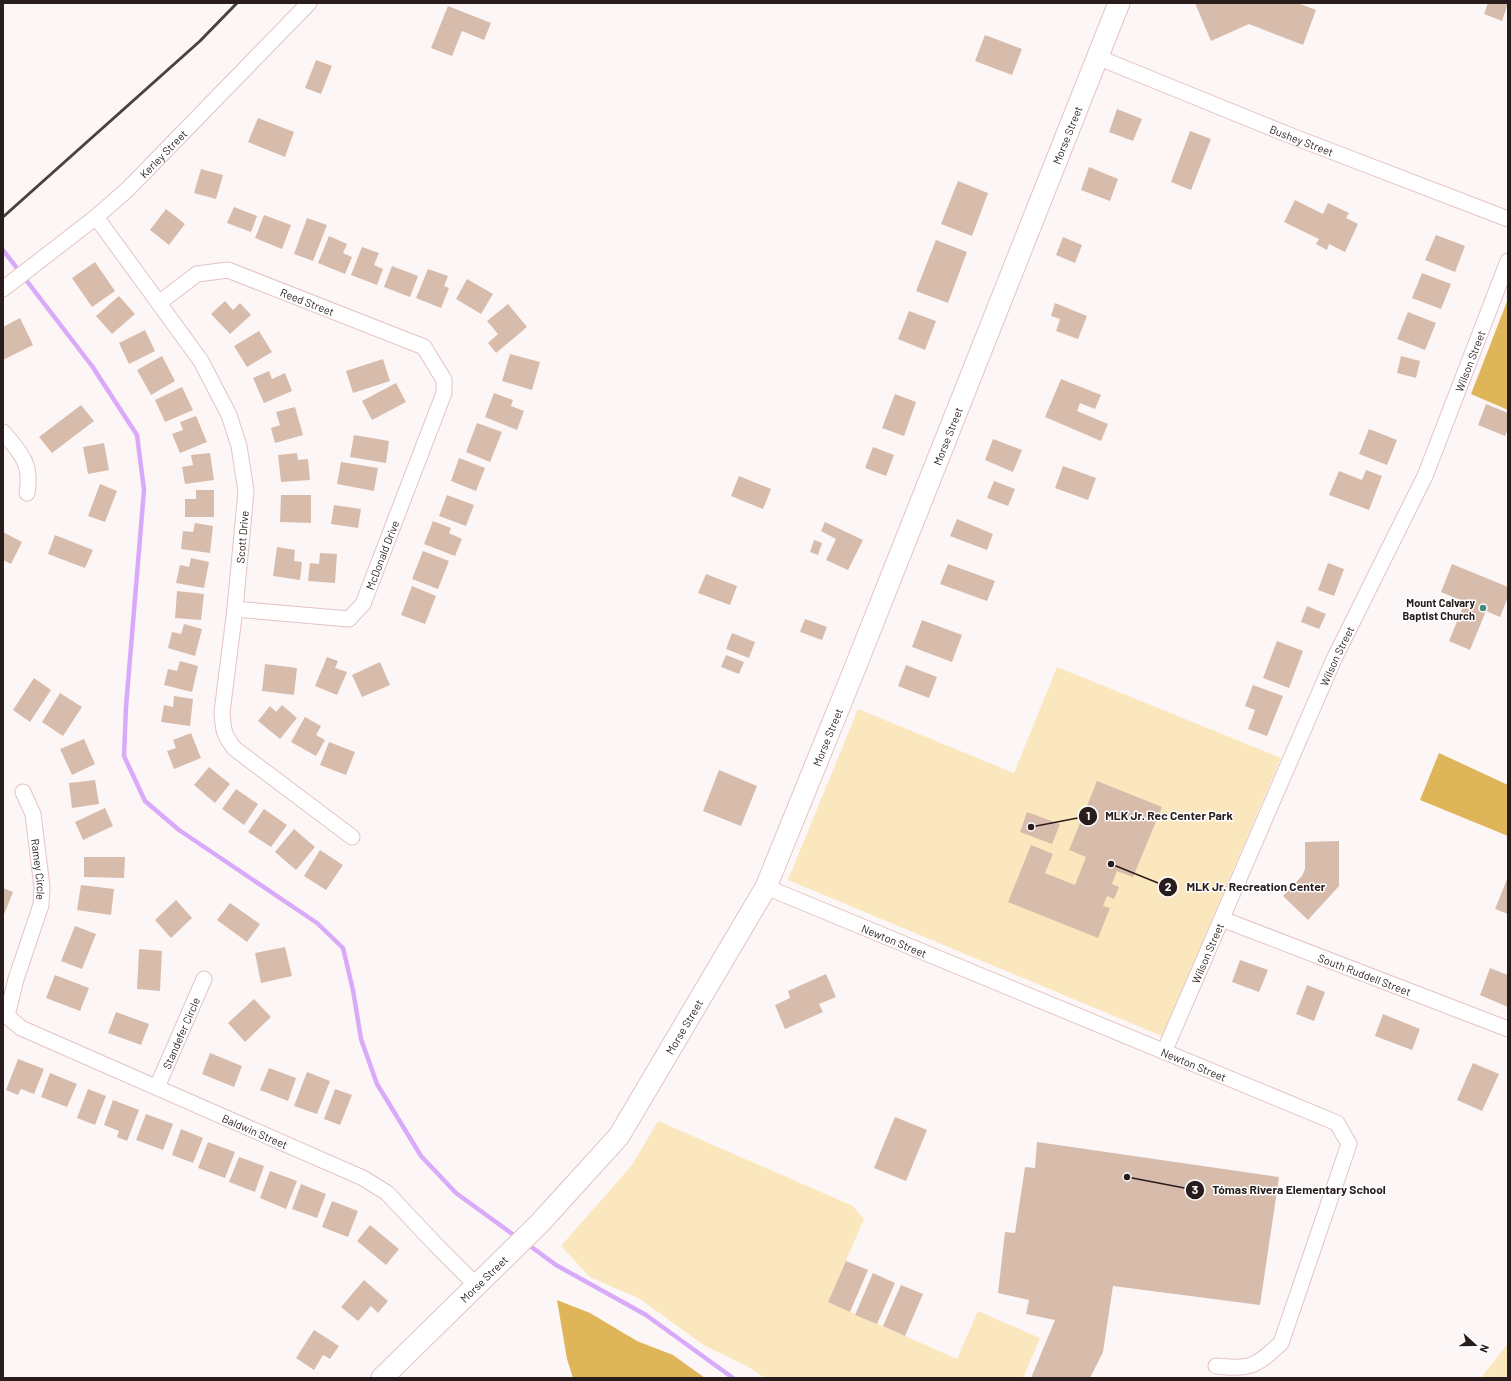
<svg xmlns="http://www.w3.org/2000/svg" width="1511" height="1381" font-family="Barlow,sans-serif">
<rect width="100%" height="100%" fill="#fdf6f6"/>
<path fill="#fbe7bd" d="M1057,667L1281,758L1162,1036L788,880L858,709L1014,773Z
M658,1121L853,1206L864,1219L828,1302L957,1359L978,1311L1040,1338L1023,1378H765L747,1366L705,1346L640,1299L590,1277L561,1246L632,1165Z
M1508,1343V1378H1481Z"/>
<path fill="#deb659" d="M1508,299V410L1471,394Z
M1439,753L1508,785V836L1420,800Z
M557,1300L590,1313L637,1341L673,1355L705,1378H573L567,1359Z"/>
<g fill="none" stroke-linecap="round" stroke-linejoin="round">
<path stroke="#d9aaf9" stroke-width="4.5" d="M3,250L92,366L137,435L144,490L126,707L124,756L145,801L179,830L317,923L343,948L353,990L361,1039L377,1084L421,1156L456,1193L518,1238
M526,1243L556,1265L646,1315L733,1378"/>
</g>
<path fill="#d7bcac" d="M1195,3H1298L1316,10L1303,45L1249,24L1211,41Z
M1488,3H1508L1502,21L1484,14Z
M448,6L491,23L484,40L462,31L452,56L431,48Z
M985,35L1022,49L1012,75L975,61Z
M316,60L332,66L321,94L305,88Z
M1117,109L1142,119L1133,141L1109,132Z
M258,118L294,132L285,157L248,142Z
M1190,131L1211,139L1191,190L1171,182Z
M1089,167L1118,179L1110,201L1081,190Z
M201,169L223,175L216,199L194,193Z
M958,181L988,193L972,236L941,224Z
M1295,200L1323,214L1328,203L1349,213L1346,218L1358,224L1345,252L1329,244L1327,250L1316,244L1319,239L1284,222Z
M234,207L257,216L251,232L227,223Z
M166,209L185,224L169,245L150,230Z
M264,215L291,225L282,249L255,238Z
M307,218L327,225L313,261L294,254Z
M1436,235L1465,246L1455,272L1425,260Z
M329,236L347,244L343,253L352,257L345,274L318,263Z
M1063,237L1082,245L1075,263L1056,255Z
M936,240L967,252L948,303L916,291Z
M362,247L379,253L374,265L383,269L377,285L351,275Z
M95,262L115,291L92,307L72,278Z
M392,266L418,276L410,297L384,287Z
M428,269L448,276L444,286L449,288L441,308L416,298Z
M1422,273L1451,284L1441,309L1412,298Z
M467,279L493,294L481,314L456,299Z
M119,296L135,314L112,334L96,316Z
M225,301L233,310L240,303L251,315L230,334L211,314Z
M1055,303L1087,316L1078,339L1056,331L1060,319L1051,316Z
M508,304L527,327L496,353L488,343L498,334L487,321Z
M909,311L936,321L925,350L898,339Z
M1408,312L1436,323L1425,350L1397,339Z
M20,318L33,345L3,360V327Z
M145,330L155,351L129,364L119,343Z
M259,331L272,352L247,367L234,346Z
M510,354L540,362L532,390L502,381Z
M162,356L175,381L151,395L137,370Z
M1401,356L1420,361L1416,378L1397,373Z
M383,359L390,381L353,393L346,371Z
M269,371L272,379L285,373L292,391L264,403L253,378Z
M1061,379L1101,395L1095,409L1080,403L1077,411L1108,424L1101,441L1045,417Z
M396,383L406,402L372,420L362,401Z
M182,387L193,410L165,422L155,400Z
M494,393L513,400L511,406L524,411L517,430L485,417Z
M895,394L916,402L904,436L882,428Z
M1486,404L1508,413V429L1505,436L1478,425Z
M81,405L94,421L52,453L39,437Z
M295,407L303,435L275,443L271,428L280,425L276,412Z
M196,416L207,442L180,453L172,434L183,430L180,422Z
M477,423L502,432L490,462L466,452Z
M1369,429L1397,440L1387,465L1359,454Z
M354,435L389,441L386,463L350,457Z
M993,439L1022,450L1013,472L985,460Z
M104,443L109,470L88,474L83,447Z
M873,447L894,455L886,476L865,468Z
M210,453L214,480L185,484L182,467L193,465L191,455Z
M297,453L298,460L308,459L310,480L281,482L278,455Z
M459,458L485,468L476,491L451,481Z
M341,462L378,468L374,491L337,484Z
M1063,466L1096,478L1088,500L1055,488Z
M1366,470L1382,476L1369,510L1329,495L1339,471L1362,480Z
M739,476L771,489L763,509L731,496Z
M994,481L1015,489L1008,506L987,498Z
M100,484L117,491L105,522L88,516Z
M196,490H214V517H185V499H196Z
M281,495H311V523L280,522Z
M447,495L474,505L466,526L439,516Z
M334,505L361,509L358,528L331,524Z
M957,519L993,534L987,550L950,536Z
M433,521L451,528L449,533L462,539L455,556L424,544Z
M825,522L863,540L848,570L826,560L836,539L821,531Z
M195,523L213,526L210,553L181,549L183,531L193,532Z
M3,532L22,542L11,564L3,560Z
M55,535L93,550L85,568L48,554Z
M814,540L822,543L818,555L810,552Z
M277,547L295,550L294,561L302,562L300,580L273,576Z
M423,551L449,561L438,589L412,579Z
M320,553L337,554L335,583L308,581L310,563L319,564Z
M191,558L209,562L204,588L176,583L180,565L189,567Z
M1328,563L1344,569L1334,596L1318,590Z
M948,564L995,581L987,601L940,584Z
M1452,564L1508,587V597L1500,617L1486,611L1470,650L1449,641L1465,602L1441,592Z
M706,574L737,586L730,605L698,593Z
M412,586L436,596L425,624L401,615Z
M177,591L204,594L201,620L175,618Z
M1307,606L1326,614L1319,629L1301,622Z
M805,619L827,627L822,640L800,632Z
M922,620L962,635L952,662L912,647Z
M184,624L202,629L195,656L168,648L172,632L181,634Z
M732,633L755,642L749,658L726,649Z
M1277,641L1303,651L1289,688L1263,678Z
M726,655L744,662L739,674L721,667Z
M327,657L338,661L335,668L347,672L337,695L315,686Z
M180,661L198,666L192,692L164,685L168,669L177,671Z
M380,662L390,685L362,697L352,675Z
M265,664L297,668L294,695L262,691Z
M906,665L937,677L929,698L898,686Z
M34,678L51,690L30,722L13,710Z
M1253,685L1283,696L1267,736L1248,729L1255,710L1245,706Z
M60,693L82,707L63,736L42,722Z
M174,696L193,699L190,726L161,722L164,705L173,707Z
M282,705L297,718L280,739L258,721L270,706L276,712Z
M305,717L321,726L316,735L325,740L316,756L291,742Z
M191,733L201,758L174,769L167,751L176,748L173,740Z
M84,739L95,764L72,775L60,749Z
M329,742L355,752L346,775L320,765Z
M209,767L230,784L215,803L194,785Z
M719,770L757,786L741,826L703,811Z
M95,780L99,804L72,808L69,783Z
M1097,781L1162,807L1133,877L1117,871L1112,884L1119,887L1114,899L1107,896L1103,906L1110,908L1098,938L1008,902L1031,845L1053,854L1045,873L1075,885L1086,857L1069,850Z
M236,789L258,804L244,825L222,809Z
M105,808L113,826L83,840L75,822Z
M264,809L287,825L271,847L248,832Z
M1027,812L1060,824L1052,844L1020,832Z
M294,829L315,847L296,870L275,852Z
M1339,841V886L1308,920L1283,896L1302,876L1305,869V842Z
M320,850L343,865L326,890L304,876Z
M84,857H125L124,878L84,877Z
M1508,877V914L1495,909Z
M81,885L114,889L111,915L77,910Z
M3,888L13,892L3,917Z
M176,900L192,918L171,938L155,920Z
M230,903L260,924L247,942L217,920Z
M75,926L96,934L82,969L61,961Z
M285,947L292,976L261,983L255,953Z
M139,949L162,951L160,991L137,989Z
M1240,960L1268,970L1259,992L1232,982Z
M1490,968L1508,975V1007L1480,995Z
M826,974L836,997L819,1004L823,1012L785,1029L775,1005L790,998L788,991Z
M55,975L89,988L80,1011L46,998Z
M1307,985L1325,992L1314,1021L1296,1014Z
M254,999L271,1017L245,1042L228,1023Z
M116,1012L149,1024L141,1045L108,1033Z
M1383,1014L1420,1029L1412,1050L1375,1036Z
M210,1053L242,1066L234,1087L202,1074Z
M18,1059L44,1069L34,1094L21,1089L18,1095L6,1090Z
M1473,1063L1499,1074L1482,1111L1457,1100Z
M269,1068L296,1078L288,1101L260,1090Z
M307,1072L330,1081L317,1114L294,1106Z
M50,1073L77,1084L67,1107L41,1097Z
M88,1089L106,1096L95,1125L77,1118Z
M335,1089L352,1095L340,1125L324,1119Z
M113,1100L139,1110L127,1141L117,1137L119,1131L104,1125Z
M146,1114L173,1124L163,1150L136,1140Z
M895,1117L927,1130L906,1181L874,1168Z
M181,1129L203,1138L193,1163L172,1155Z
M208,1142L235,1152L225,1178L198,1168Z
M1037,1142L1279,1177L1260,1305L1113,1286L1103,1352L1090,1378H1031L1055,1320L1026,1314L1029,1300L998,1293L1005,1232L1015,1233L1025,1167L1035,1168Z
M239,1157L264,1166L255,1192L229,1182Z
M270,1171L297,1181L286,1209L260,1198Z
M301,1184L326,1194L317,1218L292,1209Z
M332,1201L358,1211L348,1237L322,1227Z
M370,1225L399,1249L386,1265L357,1241Z
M846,1261L868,1270L850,1312L828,1302Z
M873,1273L895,1283L877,1324L855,1315Z
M364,1280L388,1301L378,1313L371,1306L358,1321L341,1307Z
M901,1285L923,1294L905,1336L883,1326Z
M314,1330L339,1346L330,1359L323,1355L314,1370L296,1358Z"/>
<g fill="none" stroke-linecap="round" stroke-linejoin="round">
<g stroke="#e4c3c3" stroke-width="17">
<g id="street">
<path id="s1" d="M1097,57L1289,135L1508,219"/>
<path d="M96,217L201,361L229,415L239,446L246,491L235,609L222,712C223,730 224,736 235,749L352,837"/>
<path id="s2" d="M3,289L96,217L128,189L309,3"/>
<path id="s3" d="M160,302L197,274L228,270L424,347L444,380V393L363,604L349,619L235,609"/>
<path d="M3,432C21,453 32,464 27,493"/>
<path id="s4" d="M23,792L33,814L42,887L41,905L16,979L7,1016L21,1028L363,1178L387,1193L437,1246L476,1285"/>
<path id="s5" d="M766,887L1337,1123L1349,1144L1281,1343C1256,1366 1251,1370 1216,1366"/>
<path id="s6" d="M1222,919L1508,1029"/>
<path id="s7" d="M1164,1052L1334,659L1425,476L1508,261"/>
<path id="s8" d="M157,1087L204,979"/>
</g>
</g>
<g stroke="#e4c3c3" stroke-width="23">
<g id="secondary">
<path id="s9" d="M382,1378L539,1224L619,1136L766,887L853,673L1119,3"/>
</g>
</g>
<use href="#street" stroke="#fff" stroke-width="15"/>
<use href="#secondary" stroke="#fff" stroke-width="21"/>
<path stroke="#4c4141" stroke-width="3" d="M3,217L200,41L237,3"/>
</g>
<circle fill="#428982" stroke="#fff" stroke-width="1.5" cx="1483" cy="608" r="4"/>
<g text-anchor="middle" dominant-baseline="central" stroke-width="3" stroke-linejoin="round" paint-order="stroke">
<g font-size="11" fill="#281c1c" stroke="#fff">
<text stroke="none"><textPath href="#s9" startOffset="1438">Morse Street</textPath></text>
<text stroke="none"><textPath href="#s1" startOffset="221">Bushey Street</textPath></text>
<text stroke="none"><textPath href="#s2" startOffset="210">Kerley Street</textPath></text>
<text stroke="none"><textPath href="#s3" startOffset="163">Reed Street</textPath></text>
<text stroke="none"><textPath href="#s7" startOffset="756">Wilson Street</textPath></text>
<text stroke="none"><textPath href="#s9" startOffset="1114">Morse Street</textPath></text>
<text transform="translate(242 537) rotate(-85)">Scott Drive</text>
<text transform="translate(382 555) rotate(-69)">McDonald Drive</text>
<text stroke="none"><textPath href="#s7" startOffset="432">Wilson Street</textPath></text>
<text stroke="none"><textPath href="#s9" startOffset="790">Morse Street</textPath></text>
<text stroke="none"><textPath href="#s4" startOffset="80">Ramey Circle</textPath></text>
<text stroke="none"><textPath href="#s5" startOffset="139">Newton Street</textPath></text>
<text stroke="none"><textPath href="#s7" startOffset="108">Wilson Street</textPath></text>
<text stroke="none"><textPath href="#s6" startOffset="153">South Ruddell Street</textPath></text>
<text stroke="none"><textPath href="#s9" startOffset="466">Morse Street</textPath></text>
<text stroke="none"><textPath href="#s8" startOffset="59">Standefer Circle</textPath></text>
<text stroke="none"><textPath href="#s5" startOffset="463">Newton Street</textPath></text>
<text stroke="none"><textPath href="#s4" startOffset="506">Baldwin Street</textPath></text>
<text stroke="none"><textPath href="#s9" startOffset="142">Morse Street</textPath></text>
</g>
<g font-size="11" font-weight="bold" fill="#281c1c" stroke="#fff" text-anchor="end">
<text x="1475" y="602">Mount Calvary<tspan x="1475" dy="13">Baptist Church</tspan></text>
</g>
</g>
<path fill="none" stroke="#281c1c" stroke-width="1.5" d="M1031 827L1088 816M1111 864L1168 887M1127 1177L1195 1190"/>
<g fill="#281c1c" stroke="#fff" stroke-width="1.5">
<circle cx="1031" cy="827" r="4"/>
<circle cx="1111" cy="864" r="4"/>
<circle cx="1127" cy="1177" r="4"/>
<circle cx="1088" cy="816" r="10"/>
<circle cx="1168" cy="887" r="10"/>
<circle cx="1195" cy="1190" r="10"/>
</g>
<g font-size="12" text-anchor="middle" font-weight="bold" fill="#fff">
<text x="1088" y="820">1</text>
<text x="1168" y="891">2</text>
<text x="1195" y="1194">3</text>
</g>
<g font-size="12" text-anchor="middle" font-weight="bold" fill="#281c1c" stroke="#fff" stroke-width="3" stroke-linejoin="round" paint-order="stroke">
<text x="1169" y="820">MLK Jr. Rec Center Park</text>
<text x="1256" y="891">MLK Jr. Recreation Center</text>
<text x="1299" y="1194">Tómas Rivera Elementary School</text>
</g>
<rect width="1511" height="1381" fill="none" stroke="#281c1c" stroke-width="8"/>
<g transform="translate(1475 1345) rotate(111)" stroke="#ffffff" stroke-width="3" paint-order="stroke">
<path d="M0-3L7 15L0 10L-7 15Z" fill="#281c1c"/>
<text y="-6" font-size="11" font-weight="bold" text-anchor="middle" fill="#281c1c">N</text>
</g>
</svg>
